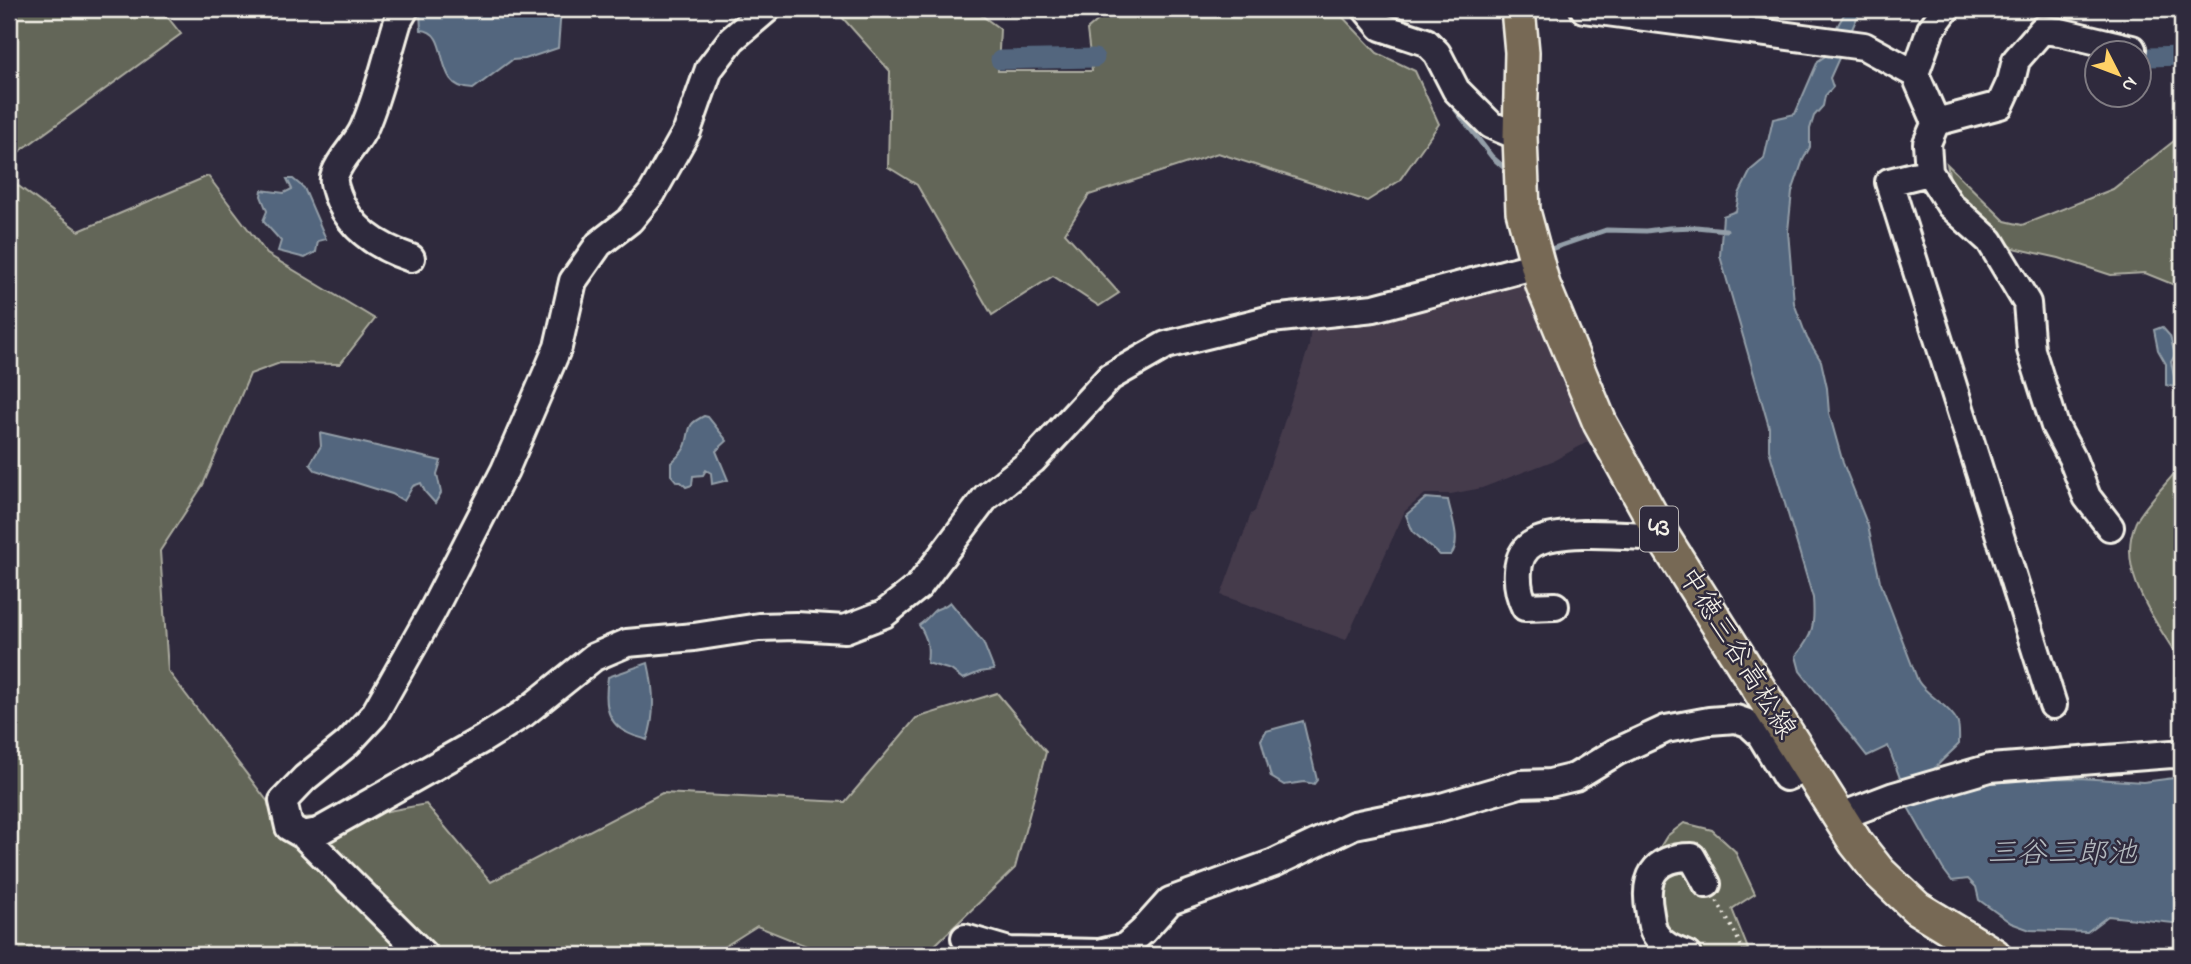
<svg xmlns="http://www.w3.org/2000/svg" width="2191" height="964" font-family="'Indie Flower','Klee One',sans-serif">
<rect width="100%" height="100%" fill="#2f2a3d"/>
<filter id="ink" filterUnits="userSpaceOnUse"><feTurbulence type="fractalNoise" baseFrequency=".0143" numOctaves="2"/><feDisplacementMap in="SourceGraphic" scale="14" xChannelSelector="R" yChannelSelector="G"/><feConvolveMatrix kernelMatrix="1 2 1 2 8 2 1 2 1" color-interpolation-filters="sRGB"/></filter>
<g filter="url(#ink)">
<path fill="#443a4b" d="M1532,278L1593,439L1555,460L1482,488L1451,494H1425L1405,511L1346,640L1221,595L1251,514L1255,511L1309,346L1311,325Z"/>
<path fill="#646658" stroke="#acaca0" stroke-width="2" d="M9,9H161L181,34L9,159Z
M838,9H973L1000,29L998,71H1092L1087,30L1111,9H1335L1377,53L1415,71L1439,124L1399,181L1367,201L1218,153L1089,195L1065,233L1119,293L1099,306L1053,276L992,315L917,185L888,167L890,71L840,15Z
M2182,121V288L2145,273L2111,275L2059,258L2014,248L1981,226L1953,195L1947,164L2005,221L2022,225L2113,189L2174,141Z
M208,176L267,254L375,319L340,364L280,363L250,374L203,485L160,551L168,671L281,819L372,814L426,804L491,882L662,793L845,802L916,718L997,693L1046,752L1015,868L935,945L893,955H829L757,926L711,955H9V179L79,231Z
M2182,464V658H2178C2155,619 2116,571 2135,524C2140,510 2171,479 2182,464Z
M1684,823L1712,830L1735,851L1755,894L1732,909L1748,949C1717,964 1692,954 1663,942L1654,857L1667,836Z"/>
<path fill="#52667e" stroke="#939ea8" stroke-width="2" d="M456,9H561L558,48L525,59L512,60L473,89C430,89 453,31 421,30L420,13Z
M1847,9H1861L1830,78L1833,87L1825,96L1823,106L1814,116L1810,129V147L1803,160L1792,192L1788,231L1794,303L1807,338L1821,361L1827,388L1829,413L1843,463L1868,526L1880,581L1918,681C1928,697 1948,704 1957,721C1960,727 1959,737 1959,744C1950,754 1931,768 1928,779L2079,778L2143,782L2182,777V924L2108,916L2087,932L2030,930L2011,923L1979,900L1976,887L1968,879L1952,881L1943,869L1904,800L1901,781L1888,746L1867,756L1800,671L1796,656C1813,635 1815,625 1813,598L1769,450V427L1720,256L1723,216L1736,211L1739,194L1751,170L1764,159L1773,119L1795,114L1818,61L1830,53L1833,34Z
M287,179H293L304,188L326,239L318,241L316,252L305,258L278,251L281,241L263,221L267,211L261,196L262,190L284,193L292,189Z
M2162,327L2170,336L2175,355L2171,362L2175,381L2174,387L2166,385V364L2158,350L2154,330Z
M704,416L708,417L727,441L716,451L728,480L712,484L711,473L706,470L703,475L693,476L692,485L686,487L681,482H677L671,475V463C676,458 684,452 686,444C691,427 686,425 704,416Z
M320,433L441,461L437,474L441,493L435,503L425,492L421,483L413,486L404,501L392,494L315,470L310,464L321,446Z
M1426,498L1448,500C1451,516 1462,541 1451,555H1440L1413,532L1406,515Z
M950,602L983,642L994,670L980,672L963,679L951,670L927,663C929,647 928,639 919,625C927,620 930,614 935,610C941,607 945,607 950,602Z
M648,663C654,689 656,715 647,740C640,737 632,736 626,732C604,721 605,698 608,677Z
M1303,721L1317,780L1314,784L1304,782L1284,785L1271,777L1261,740L1266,731Z"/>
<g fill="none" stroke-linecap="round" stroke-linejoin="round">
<path stroke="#939ea8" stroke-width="5" d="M1350,9L1359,20
M1365,28C1374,40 1386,44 1401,47
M1449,101L1492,157L1508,171
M1547,247L1548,250L1606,230L1646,231L1669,228L1696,227L1726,230"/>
<path stroke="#52667e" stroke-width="19" d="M2149,57L2182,56
M1000,60L1095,58"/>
<g stroke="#f4f1e8" stroke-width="32">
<path id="minor" d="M405,9L398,21C387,56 379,94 364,128C357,144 341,157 335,174C332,181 335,187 337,194C349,229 378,247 411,258
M767,9L732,39L709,69L687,131L652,193L630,220L599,244L573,281L558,347L505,470L432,612L374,715L348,743L305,778L283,801L289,827L303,835L318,832L483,739L523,714L594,657L627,643L694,637L759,627L796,626L845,629L884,614L919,586L986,497L1033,460L1110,377L1166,345L1271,319L1374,308L1537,265
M1366,9L1381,27L1426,42L1437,53L1456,90L1491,125L1520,137
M1584,9L1864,46L1915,74L1936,122L1927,143L1929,172L1889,182L2053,705
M1915,74L1931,29L1946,9
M1936,122L2000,105L2011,81L2016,60L2042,30L2060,32L2132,49
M1929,172L1950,205L1990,241L2027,303L2031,350L2055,426L2072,458L2087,497L2110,527
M1555,606L1525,607C1516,589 1512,554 1534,543C1564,528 1629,536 1663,537
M1840,822L1852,812L1894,796L1990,768L2172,754L2182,755
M303,835L424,955
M965,938L1009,951L1099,953L1125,947L1143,931L1170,901L1274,863L1354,825L1438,808L1520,784L1550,783L1575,777L1616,752L1666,729L1709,721L1736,719L1748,723L1760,734L1786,777L1808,768
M1687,955C1675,950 1663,946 1656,935C1652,930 1651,921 1650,914C1643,879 1652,857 1692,857L1707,884"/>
</g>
<g stroke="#f4f1e8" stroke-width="38">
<path id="major" d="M1518,9L1522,52L1520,137L1523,211L1543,285L1600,423L1663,537L1856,843L1879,872L1917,908L1994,955"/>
</g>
<path stroke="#f4f1e8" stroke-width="3.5" stroke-dasharray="2 5" stroke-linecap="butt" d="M1717,901L1734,931L1745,955"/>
<use href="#minor" stroke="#2f2a3d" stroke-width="26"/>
<use href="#major" stroke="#776954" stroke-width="33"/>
</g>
</g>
<g text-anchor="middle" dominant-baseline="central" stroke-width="5" stroke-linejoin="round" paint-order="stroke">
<rect fill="#2f2a3d" stroke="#b9b5b5" stroke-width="2" x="1640" y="506.5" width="38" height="45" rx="5"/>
<g font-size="26" font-weight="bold" fill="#f4f1e8">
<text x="1659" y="529">43</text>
</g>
<g font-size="28" fill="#f4f1e8" stroke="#2f2a3d">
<text transform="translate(1736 654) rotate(58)">中徳三谷高松線</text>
</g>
<g font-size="30" font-style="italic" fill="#b3b9be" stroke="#2f2a3d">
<text x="2062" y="855">三谷三郎池</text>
</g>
</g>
<rect width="2191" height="964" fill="none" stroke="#2f2a3d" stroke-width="35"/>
<rect x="18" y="18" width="2156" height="929" fill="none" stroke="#f4f1e8" stroke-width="2.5" filter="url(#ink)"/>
<g transform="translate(2118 74) rotate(132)"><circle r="33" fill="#2f2a3d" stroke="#7e7a81" stroke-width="2"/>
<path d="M0-5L12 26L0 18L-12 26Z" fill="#ffd166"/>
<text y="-10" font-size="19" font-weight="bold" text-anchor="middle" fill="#f4f1e8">N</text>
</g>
</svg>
